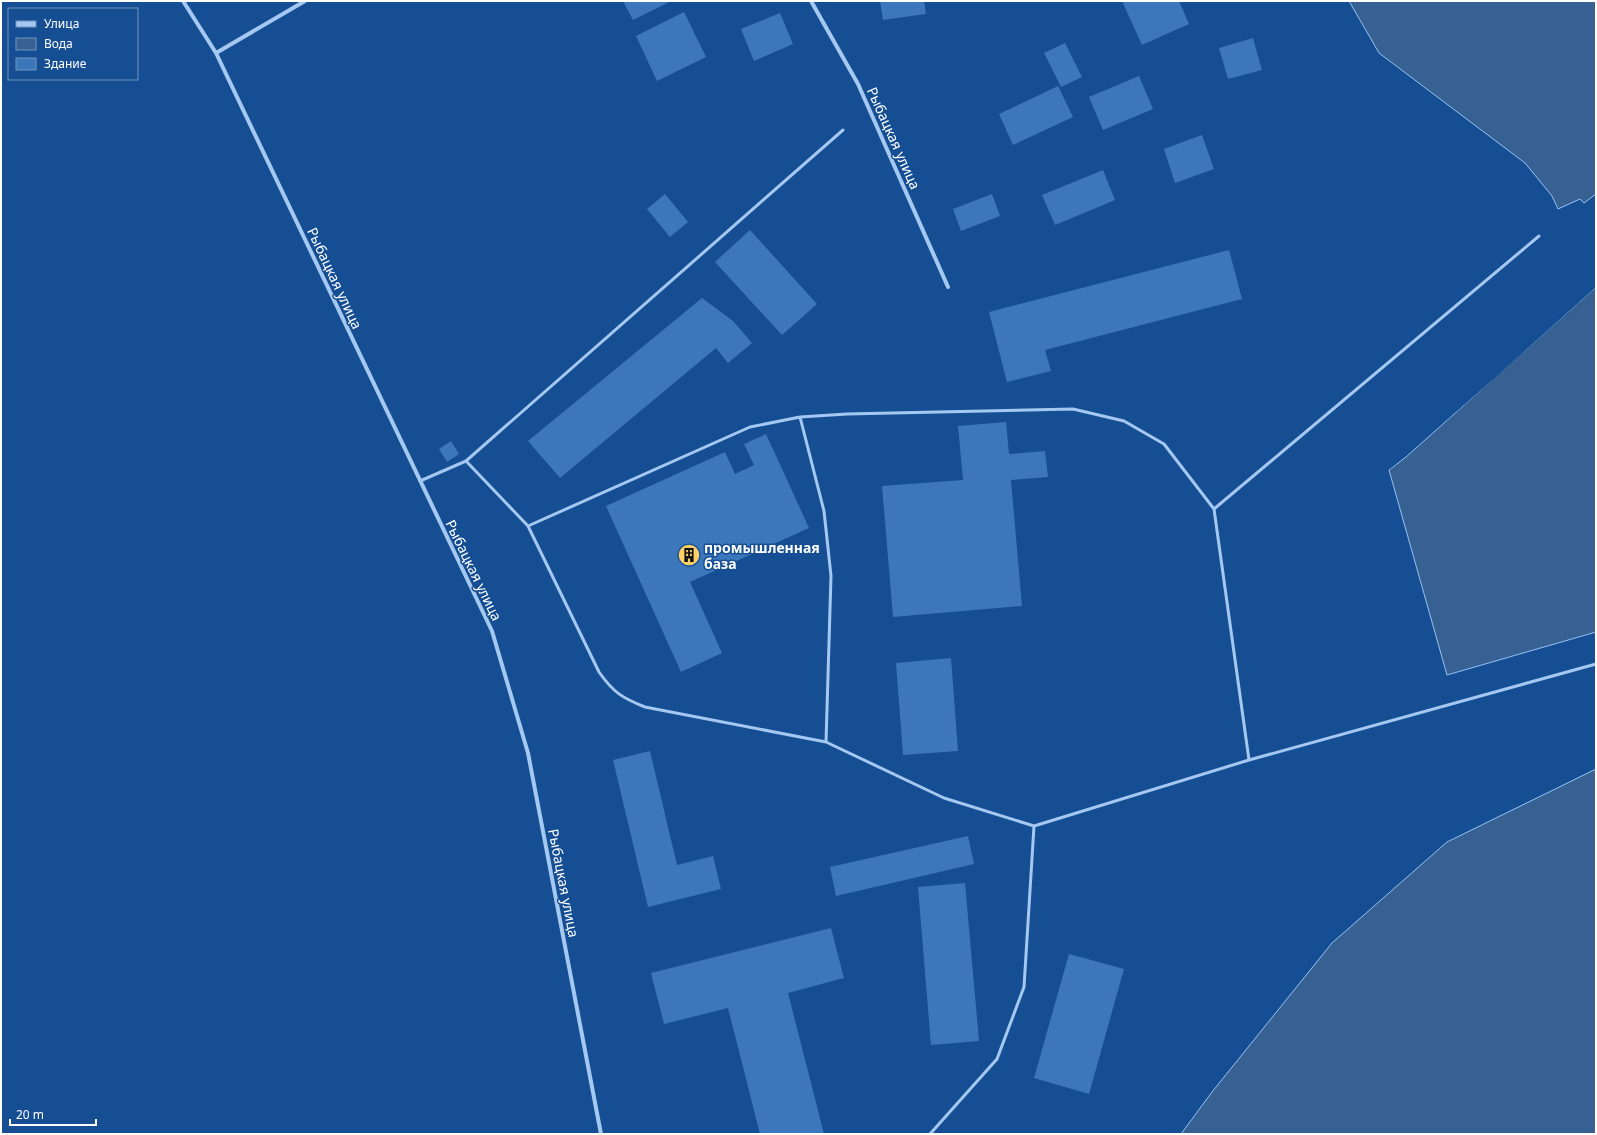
<svg xmlns="http://www.w3.org/2000/svg" width="1597" height="1135" font-family="'Noto Sans',sans-serif">
<rect width="100%" height="100%" fill="#154e93"/>
<path fill="#376193" stroke="#96c3f4" d="M1349,1H1596V194L1584,203L1580,199L1558,209L1552,196L1525,163L1379,53Z
M1596,287V632L1447,675L1389,470L1406,457Z
M1596,769V1134H1181L1212,1092L1332,943L1447,842Z"/>
<path fill="#154e93" d="M1596,285V287L1495,378L1389,470L1398,460Z"/>
<path fill="#3d77bb" d="M623,1H671L633,20Z
M880,1H924L926,14L883,20Z
M1122,1H1179L1189,24L1142,45Z
M684,12L706,57L657,81L636,36Z
M780,13L793,44L754,61L741,29Z
M1253,38L1262,70L1228,79L1219,48Z
M1065,43L1082,77L1061,87L1044,53Z
M1139,76L1153,109L1103,130L1089,97Z
M1058,86L1073,117L1013,145L999,114Z
M1202,135L1214,169L1175,183L1164,149Z
M1103,170L1115,200L1055,225L1042,195Z
M665,194L688,222L670,237L647,209Z
M992,194L1000,216L961,231L953,209Z
M750,230L817,304L782,335L715,262Z
M1229,250L1242,299L1045,350L1051,371L1007,382L989,312Z
M702,298L733,321L752,343L728,363L716,348L560,478L528,441Z
M1006,422L1009,454L1045,451L1048,477L1011,480L1022,606L893,617L882,486L963,480L958,426Z
M766,434L809,528L690,582L722,653L681,672L606,506L725,452L735,474L754,465L744,444Z
M451,441L459,454L447,462L439,449Z
M951,658L958,751L903,755L896,663Z
M650,751L677,865L713,856L721,889L648,907L613,760Z
M968,836L974,864L836,896L830,867Z
M965,883L979,1041L931,1045L918,887Z
M831,928L844,978L788,993L824,1134H760L728,1008L664,1024L651,973Z
M1069,954L1124,969L1089,1094L1034,1078Z"/>
<g fill="none" stroke-linecap="round" stroke-linejoin="round">
<path stroke="#a4c8f1" stroke-width="3" d="M800,417L824,511L831,576L826,742
M466,461L528,526L750,427L800,417L847,414L1073,409L1124,421L1164,444L1214,509L1539,236
M420,481L466,461L843,130
M528,526L599,672C613,692 622,698 645,707L826,742L944,798L1034,826L1249,760L1214,509
M1249,760L1596,664
M930,1134L997,1059L1024,987L1034,826"/>
<path stroke="#a4c8f1" stroke-width="4" d="M183,1L216,53L492,631L528,753L601,1134
M811,1L858,84L948,287
M216,53L305,1"/>
</g>
<defs>
<g id="building-disc" transform="scale(1.15)"><circle r="9.5" fill="#ffd064" stroke="#154e93"/><path d="M-4-6H4V6H1V3H-1V6H-4ZM-2.5-4.3h1.7v1.8h-1.7ZM.8-4.3h1.7v1.8H.8ZM-2.5-1h1.7V.8h-1.7ZM.8-1h1.7V.8H.8Z" fill="#111"/></g>
</defs>
<g fill-rule="evenodd">
<use href="#building-disc" x="689" y="555"/>
</g>
<g text-anchor="middle" dominant-baseline="central" stroke-width="3" stroke-linejoin="round" paint-order="stroke">
<g font-size="14" fill="#fff" stroke="#154e93">
<text transform="translate(894 138) rotate(66)">Рыбацкая улица</text>
<text transform="translate(335 278) rotate(65)">Рыбацкая улица</text>
<text transform="translate(474 570) rotate(64)">Рыбацкая улица</text>
<text transform="translate(564 883) rotate(79)">Рыбацкая улица</text>
</g>
<g font-size="14" font-weight="bold" fill="#fff" stroke="#154e93" text-anchor="start">
<text x="704" y="547">промышленная<tspan x="704" dy="16">база</tspan></text>
</g>
</g>
<rect width="1597" height="1135" fill="none" stroke="#ffffff" stroke-width="4"/>
<rect x="8" y="8" width="130" height="72" fill="#154e93" stroke="#7395be"/>
<rect x="16" y="21" width="20" height="6" fill="#a4c8f1" stroke="#7395be"/>
<text x="44" y="28" font-size="12" fill="#ffffff">Улица</text>
<rect x="16" y="38" width="20" height="12" fill="#376193" stroke="#7395be"/>
<text x="44" y="48" font-size="12" fill="#ffffff">Вода</text>
<rect x="16" y="58" width="20" height="12" fill="#3d77bb" stroke="#7395be"/>
<text x="44" y="68" font-size="12" fill="#ffffff">Здание</text>
<path d="M10 1119v6h86v-6" fill="none" stroke="#ffffff" stroke-width="2"/>
<text x="16" y="1119" font-size="12" fill="#ffffff" stroke="#154e93" stroke-width="3" paint-order="stroke">20 m</text>
</svg>
